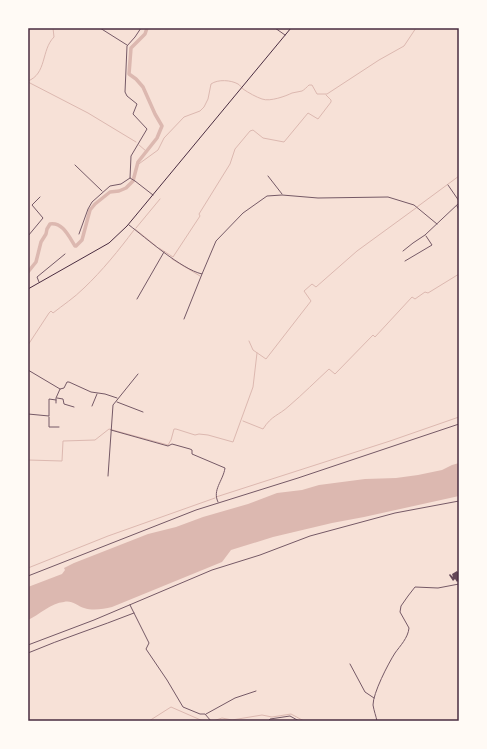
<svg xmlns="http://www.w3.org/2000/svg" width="487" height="749" font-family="'Space Grotesk',sans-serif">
<rect width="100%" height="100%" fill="#f7e1d7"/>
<path fill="#dcb8b0" d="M459,463V496L364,517L332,523L273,537L231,550L222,562L112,607C103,609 93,611 84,608C77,606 72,600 64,602C51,603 39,615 28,620V587L62,574L65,570L64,568L74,563L148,534L176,527L203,517L248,504L277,493L302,490L319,485L365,479L396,478L418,475L442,470L452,465Z"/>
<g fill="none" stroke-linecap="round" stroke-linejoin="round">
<path stroke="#dcb8b0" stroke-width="1" d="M28,81C47,74 41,50 54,37L53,28
M28,82L88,113L136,142
M139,145L146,151
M136,166L158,150L164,138L184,117L200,111L204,107L208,99L211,84C218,79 231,80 238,84C240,85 241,87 243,89C249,93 256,97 262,99C270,102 286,96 292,93C295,92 299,92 302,91C304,90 307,87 309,85H312L317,94H327L379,60L404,46L416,28
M417,207L459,176
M136,228L160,199
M135,229L156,246
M159,248L173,257L200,216L199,214L230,164L235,149L250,131L253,130L263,138L284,142L308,113L318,119L331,102V100L326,95
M172,259L200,276
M249,341L253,350L266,359L311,301L304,291L312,284L316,287L357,251L416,208
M28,345L49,313L51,311L53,313C63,305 74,298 84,288C102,271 119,250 134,230
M243,421L263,429C272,415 278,416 289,406C303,394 316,381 329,369L335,374L373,335L375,337L412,297L415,299L425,292L428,293L459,274
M28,460L62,461L63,441L95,440L109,429L168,445L171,440L174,429H176L195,435L199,434L208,435L233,442L253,387L257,353
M216,497L390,441L459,417
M28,568L108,536L215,498
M149,721L171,707L203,721
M213,721L222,718L232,720L262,715L272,717L291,714L304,721"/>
<path stroke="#dcb8b0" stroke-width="3.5" d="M28,272L36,262L41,242L46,234L47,229L50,224C63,222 69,237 75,246H76L82,240L90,210L95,204L110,192L119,191L126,188L133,181L138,162L157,138L162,126L155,114L143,87L136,79L129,74L131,48L145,34L147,28"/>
</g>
<path fill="#644757" d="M457,571L459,574V580L457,582L455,579L453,581L449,575L450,574L453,577L452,574Z"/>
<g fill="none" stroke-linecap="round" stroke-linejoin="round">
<path stroke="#755966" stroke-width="1" d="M275,28L285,35
M75,165L102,191
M268,176L282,194
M448,185L459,201
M457,206L459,210
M129,225C146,238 181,269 202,274L216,241L243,213L267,196L282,195L318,198L388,197L414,205L437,224
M79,234L88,209L92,202L110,186L121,184L130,178
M28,236L43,218L32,205L40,197
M403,251L413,243L425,235L459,203
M405,261L432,245L426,236
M39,282L37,277L65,254
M137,299L164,252
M184,319L202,274
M28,370L60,389
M57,398L63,399L64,404L74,407
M117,402L143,412
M56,403V398L60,389L64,388L67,382H69L91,392L105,394L117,398
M92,406L97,394
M28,414L49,416V399L56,400
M49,417V427H59
M111,430L168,446L172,444L190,449L192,450V454L225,468C223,481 212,490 218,502
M108,476L113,405L138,374
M28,576L196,510L298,478L459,424
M130,605L149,643L146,649L167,680L183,707L200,714H205L211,721
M28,645L94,620L212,570L260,555L310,536L395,513L459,501
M28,653C63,638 99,627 134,613
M350,664L365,692L374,698
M206,714L235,698L256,691
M268,721L270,719L290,716L299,721"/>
<path stroke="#755966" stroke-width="1" d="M100,28L127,45
M141,28L135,37L127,46L125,92L127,96L137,104L133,114L147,129L131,156L130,178L135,181L153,195
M377,721C376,716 374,711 373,705C373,693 388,664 395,653C400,646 408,638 409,628L400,612L401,606L408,596L415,587L438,588L459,584"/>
<path stroke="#4a2c40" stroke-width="1" d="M28,289L109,243L127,226L291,28"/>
</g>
<rect width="487" height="749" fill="none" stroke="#fffaf5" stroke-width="58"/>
<rect x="29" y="29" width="429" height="691" fill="none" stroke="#4a2c40" stroke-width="1.5"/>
</svg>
